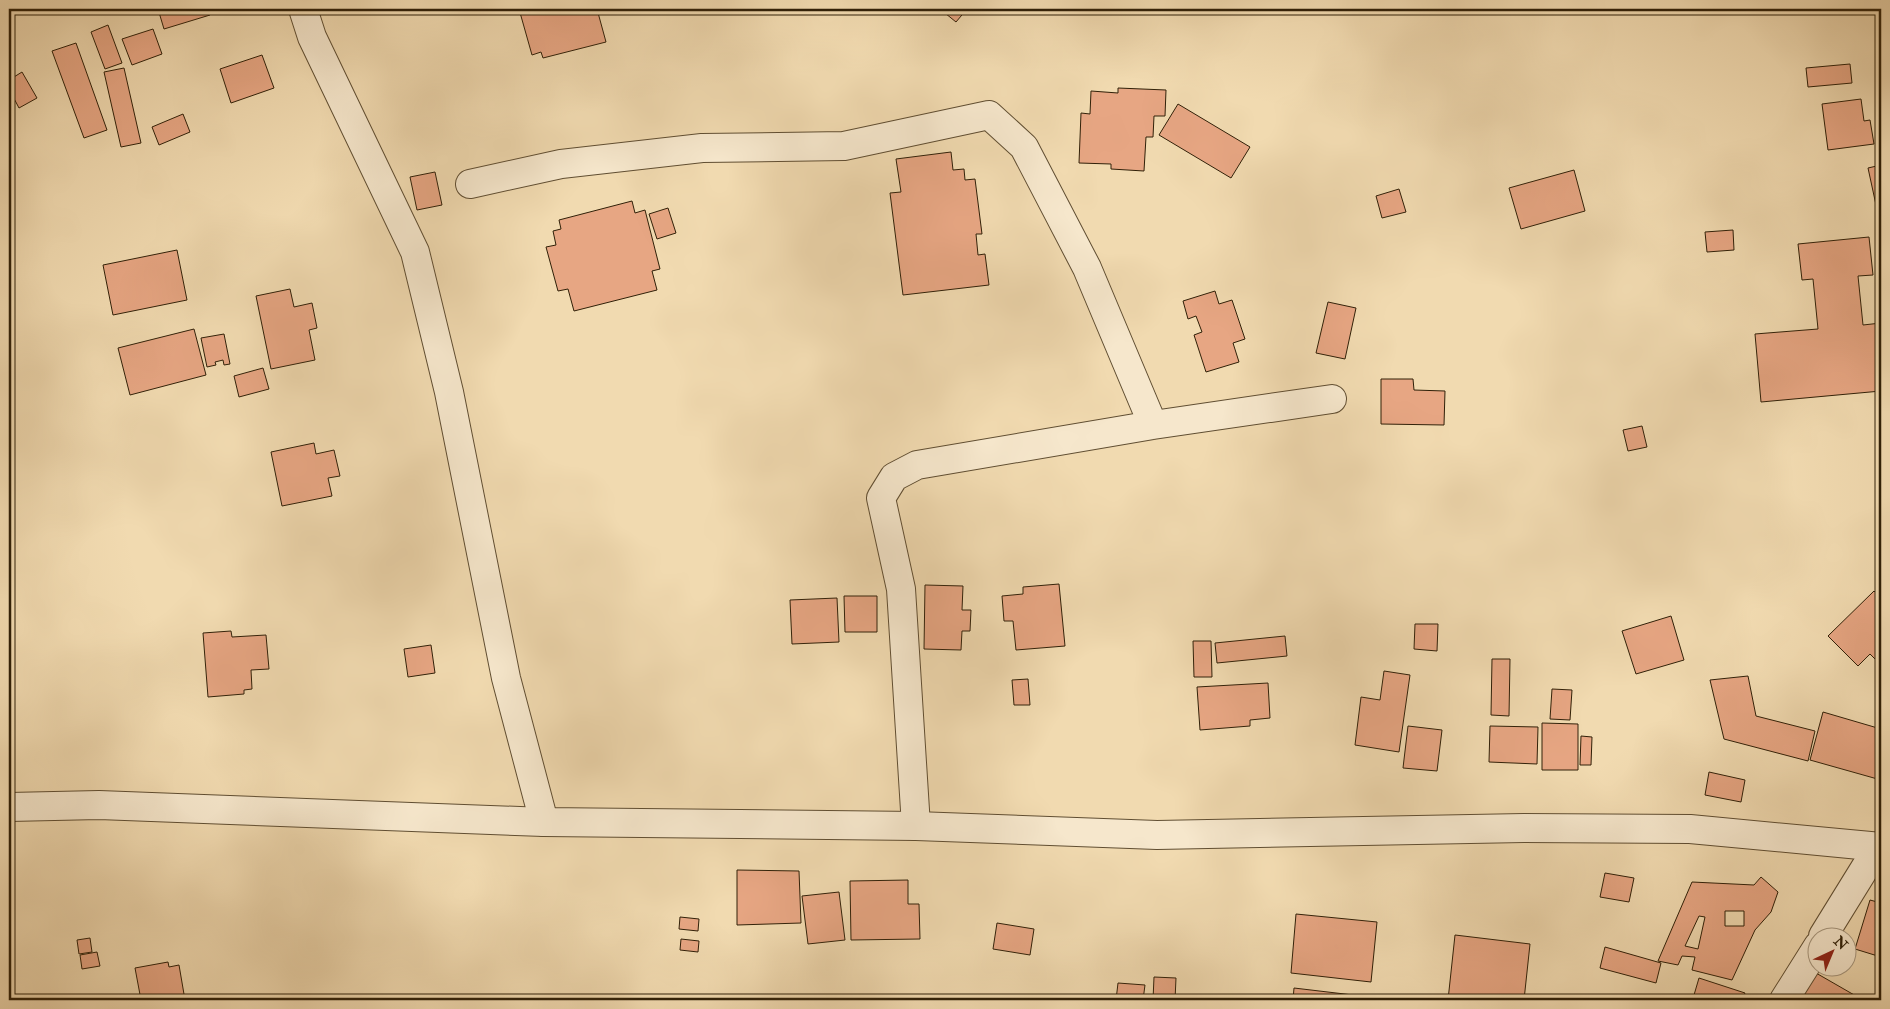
<svg xmlns="http://www.w3.org/2000/svg" width="1890" height="1009" font-family="'IM FELL Double Pica',serif">
<rect width="100%" height="100%" fill="#f1dab0"/>
<filter id="stains"><feTurbulence type="fractalNoise" baseFrequency=".004" numOctaves="4"/><feColorMatrix values="0 0 0 0 .2 0 0 0 0 .09 0 0 0 0 .02 0 0 0 .5 -.17"/></filter>
<radialGradient id="worn" r=".72"><stop offset=".6" stop-color="#630" stop-opacity="0"/><stop offset="1" stop-color="#630" stop-opacity=".3"/></radialGradient>
<path fill="#e7a683" stroke="#302008" fill-rule="evenodd" d="M158,9H208L210,15L164,29Z
M519,9H597L606,42L543,58L541,52L532,55Z
M940,9H967L956,22Z
M108,25L122,63L105,69L91,32Z
M153,29L162,54L132,65L122,39Z
M76,43L107,130L84,138L52,51Z
M262,55L274,88L231,103L220,69Z
M1850,64L1852,83L1808,87L1806,68Z
M124,68L141,143L121,147L104,72Z
M22,72L37,98L19,108L9,89V80Z
M1118,88L1166,90L1165,116H1154L1153,137H1146L1144,171L1111,169V164L1079,163L1081,113L1090,114L1091,91L1118,93Z
M1861,99L1864,121L1870,120L1874,144L1828,150L1822,104Z
M1178,104L1250,147L1231,178L1159,135Z
M183,114L190,132L159,145L152,127Z
M951,152L953,170L964,169L965,180L975,179L982,234H976L978,255L985,254L989,285L903,295L890,193L901,192L896,159Z
M1881,165V204L1876,205L1868,168Z
M1574,170L1585,211L1521,229L1509,188Z
M435,172L442,205L417,210L410,177Z
M1399,189L1406,212L1382,218L1376,196Z
M632,201L635,213L645,210L660,269L652,271L657,290L574,311L568,289L558,291L546,247L556,245L553,231L561,229L559,220Z
M668,208L676,233L657,239L649,214Z
M1733,230L1734,250L1707,252L1705,232Z
M1869,237L1873,275L1858,276L1863,325L1881,323V391L1761,402L1755,334L1818,329L1813,279L1802,280L1798,244Z
M177,250L187,300L113,315L103,265Z
M290,289L294,307L312,303L317,328L309,330L315,360L271,369L256,296Z
M1215,291L1219,304L1232,300L1245,339L1233,343L1239,362L1206,372L1194,335L1202,332L1196,316L1188,319L1183,301Z
M1328,302L1356,308L1345,359L1316,353Z
M194,329L206,375L130,395L118,348Z
M224,334L230,364L224,365L223,360L215,362L216,365L207,367L201,338Z
M263,368L269,389L239,397L234,376Z
M1381,379H1413L1414,390L1445,391L1444,425L1381,424Z
M1642,426L1647,447L1628,451L1623,430Z
M314,443L316,454L334,450L340,476L328,478L332,496L282,506L271,452Z
M1059,584L1065,646L1016,650L1013,621H1004L1002,596L1023,594V587Z
M925,585L963,586L962,610H971L970,631H962L961,650L924,649Z
M1874,591L1881,598V656L1877,661L1870,654L1858,666L1828,636Z
M844,596H877V632H845Z
M837,598L839,642L792,644L790,600Z
M1671,616L1684,660L1636,674L1622,631Z
M1415,624H1438L1437,651L1414,649Z
M231,631L232,637L266,635L269,669L251,670L252,689L244,690V694L208,697L203,633Z
M1285,636L1287,656L1217,663L1215,643Z
M1193,641H1211L1212,677H1194Z
M431,645L435,673L408,677L404,649Z
M1492,659H1510L1509,716L1491,715Z
M1384,671L1410,675L1399,752L1355,745L1361,697L1380,700Z
M1748,676L1756,716L1815,731L1808,761L1724,739L1710,680Z
M1028,679L1030,705H1014L1012,680Z
M1268,683L1270,718L1250,720V726L1200,730L1197,687Z
M1552,689L1572,690L1570,720L1550,719Z
M1823,712L1881,729V780L1810,760Z
M1542,723L1578,724V770H1542Z
M1408,726L1442,730L1437,771L1403,768Z
M1490,726L1538,727L1537,764L1489,762Z
M1581,736L1592,737L1591,765H1580Z
M1709,772L1745,780L1741,802L1705,795Z
M737,870L799,871L801,923L737,925Z
M1605,873L1634,878L1629,902L1600,897Z
M1761,877L1778,892L1771,912L1755,930L1732,980L1692,970L1695,957L1682,956L1678,965L1658,961L1692,882L1754,885ZM1725,911H1744V926H1725ZM1699,916L1705,917L1698,949L1685,946Z
M908,880V904H919L920,939L851,940L850,881Z
M839,892L845,940L808,944L802,896Z
M1870,900L1881,903V957L1855,949Z
M1296,914L1377,922L1371,982L1291,973Z
M680,917L699,919L698,931L679,929Z
M997,923L1034,929L1030,955L993,949Z
M1455,935L1530,944L1524,1000H1448Z
M90,938L92,952L79,954L77,940Z
M681,939L699,941L698,952L680,950Z
M1605,947L1661,963L1656,983L1600,968Z
M97,952L100,966L82,969L80,955Z
M168,962L169,967L179,965L185,1000H141L135,968Z
M1816,973L1856,996L1854,1000H1800Z
M1154,977L1176,978L1175,1000H1153Z
M1699,978L1745,993L1742,1000H1711L1694,995Z
M1118,983L1145,985L1143,1000H1116Z
M1294,988L1353,995L1352,1000H1293Z"/>
<g fill="none" stroke-linecap="round" stroke-linejoin="round">
<g stroke="#604e32" stroke-width="30">
<path id="minor" d="M303,9L312,37L415,252L449,392L506,678L544,822
M470,184L561,164L702,148L844,146L989,115L1024,147L1087,268L1153,425
M916,826L901,589L881,498L894,477L917,465L1153,425L1332,399
M1823,936L1878,847
M1784,1000L1818,946"/>
</g>
<g stroke="#604e32" stroke-width="30">
<path id="tertiary" d="M9,807L99,805L544,822L916,826L1157,835L1524,828L1690,829L1881,847"/>
</g>
<use href="#minor" stroke="#f6e7cc" stroke-width="28"/>
<use href="#tertiary" stroke="#f6e7cc" stroke-width="28"/>
</g>
<rect width="1890" height="1009" fill="none" stroke="#f1dab0" stroke-width="30"/>
<rect x="10" y="10" width="1870" height="989" fill="none" stroke="#302008" stroke-width="2.5"/>
<rect x="15" y="15" width="1860" height="979" fill="none" stroke="#302008"/>
<g transform="translate(1832 952) rotate(44)"><circle r="24" fill="#f6e7cc" stroke="#a7977e"/>
<path d="M0-4L9 19L0 12L-9 19Z" fill="#8f2418"/>
<text y="-8" font-size="14" font-weight="bold" text-anchor="middle" fill="#302008">N</text>
</g>
<rect width="100%" height="100%" filter="url(#stains)"/>
<rect width="100%" height="100%" fill="url(#worn)"/>
</svg>
